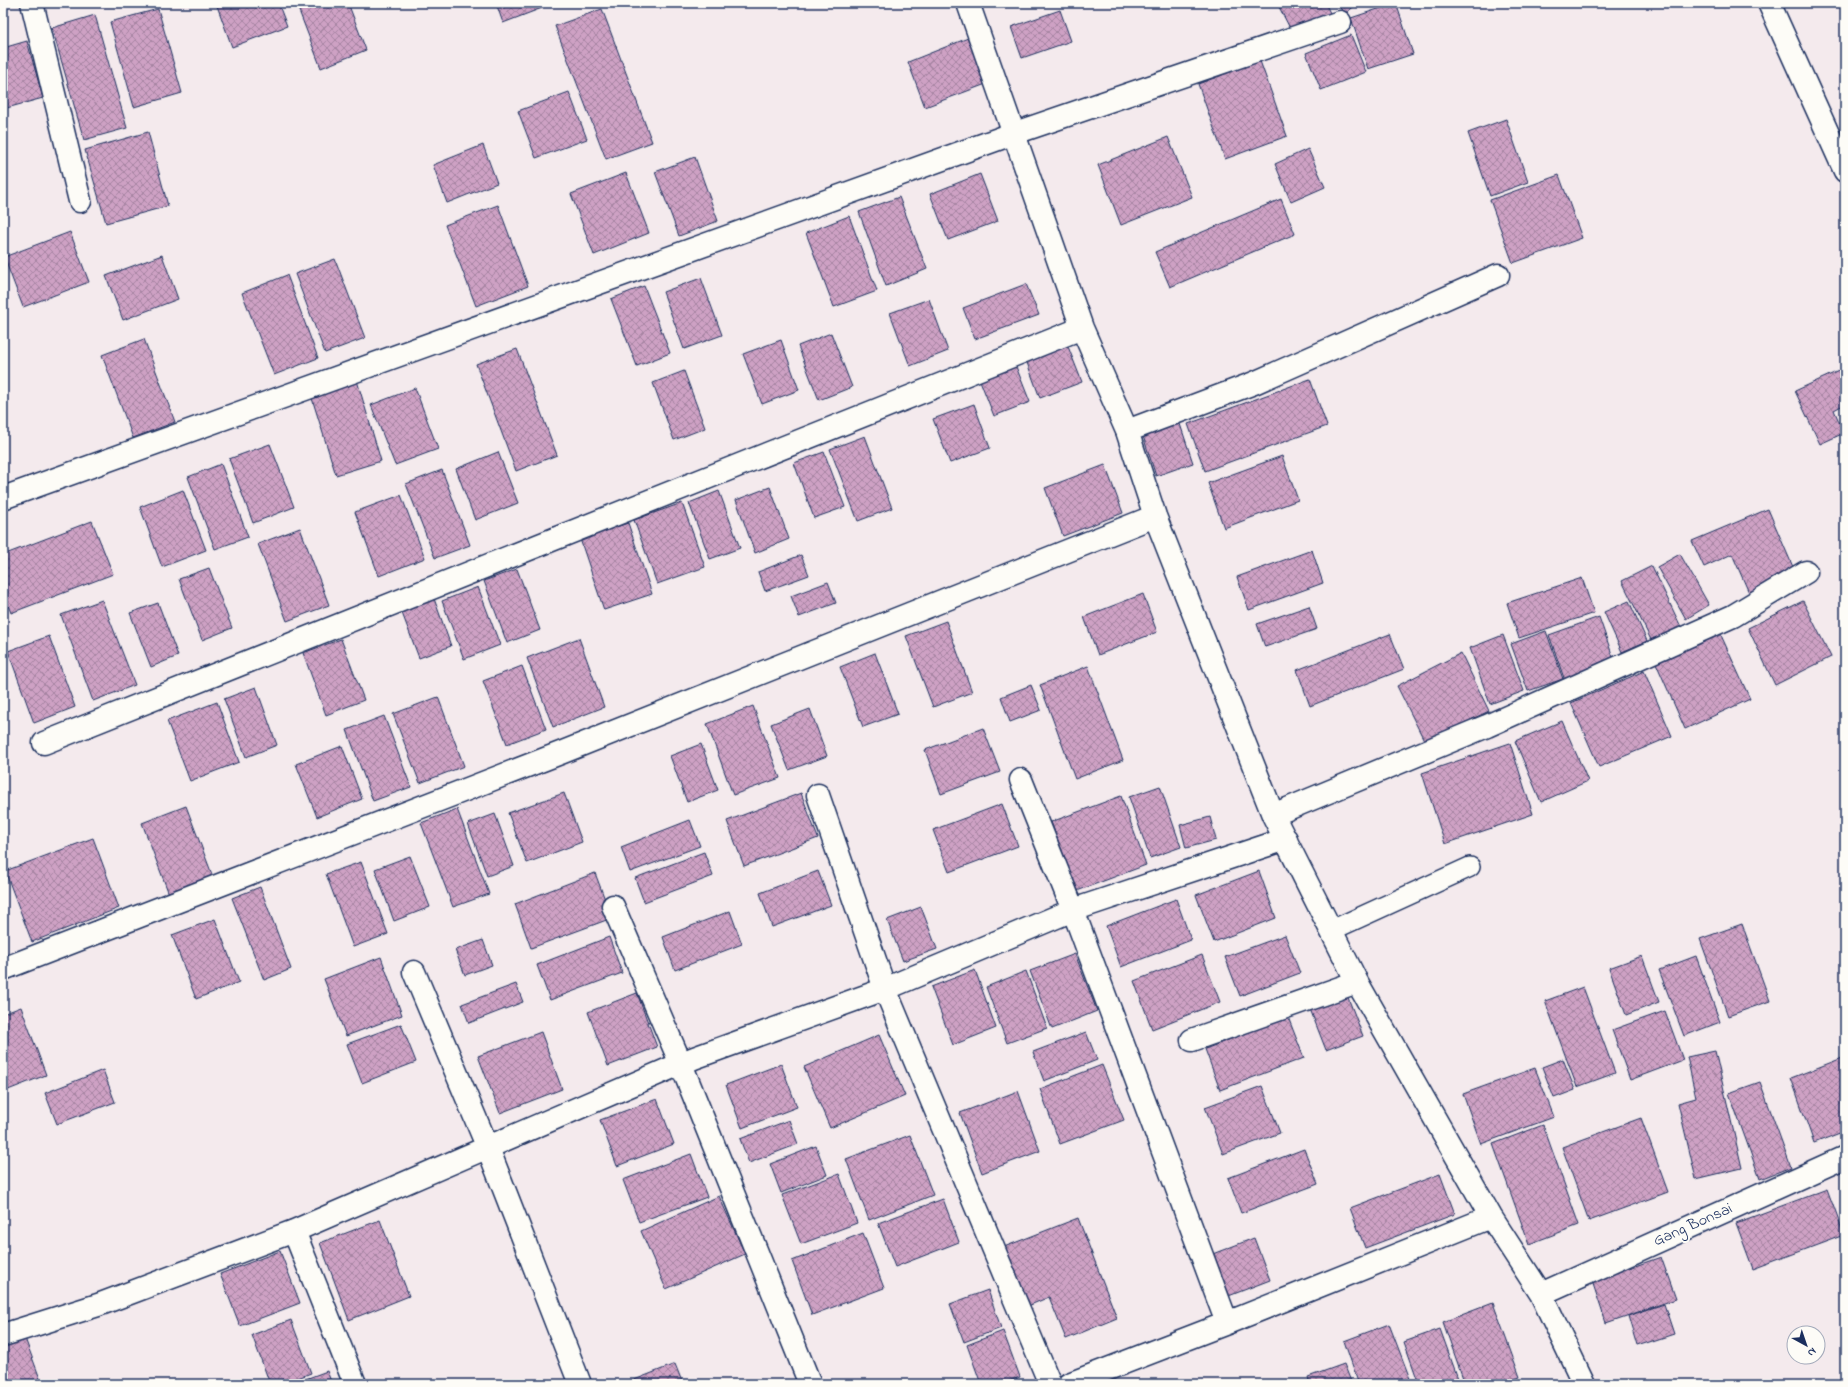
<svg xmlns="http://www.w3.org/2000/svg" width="1848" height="1387" font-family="'Indie Flower',sans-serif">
<defs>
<pattern id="building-cross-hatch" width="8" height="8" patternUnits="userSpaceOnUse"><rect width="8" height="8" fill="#cea1c4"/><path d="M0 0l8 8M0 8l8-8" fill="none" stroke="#a684a2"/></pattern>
</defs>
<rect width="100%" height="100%" fill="#f4eaed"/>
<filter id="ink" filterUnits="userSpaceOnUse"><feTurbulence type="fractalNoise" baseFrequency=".025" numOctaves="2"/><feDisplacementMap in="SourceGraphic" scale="8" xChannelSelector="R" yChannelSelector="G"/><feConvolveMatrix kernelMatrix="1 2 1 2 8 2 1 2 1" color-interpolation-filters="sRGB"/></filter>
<g filter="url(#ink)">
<path fill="url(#building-cross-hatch)" stroke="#1b2f5e" d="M216,3H278L287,26L232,47Z
M296,3H348L366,50L321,68Z
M496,3H541L542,8L503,23Z
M1277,3H1325L1332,17L1294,36Z
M1336,3H1358L1345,14Z
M1396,3L1413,54L1368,69L1351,18Z
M158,9L182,93L134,107L110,22Z
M602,9L652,142L606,159L555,26Z
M1060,10L1071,41L1022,58L1011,27Z
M95,15L127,128L84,140L52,28Z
M1351,35L1366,72L1321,90L1306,53Z
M968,38L986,84L925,107L908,62Z
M27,41L43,98L3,109V48Z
M1260,61L1287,136L1225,159L1198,84Z
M569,92L587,139L536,158L518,111Z
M1506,119L1528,182L1490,196L1468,133Z
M148,132L168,206L106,223L85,150Z
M1168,137L1192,197L1121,225L1098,165Z
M483,145L497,183L447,203L433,165Z
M1308,149L1325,187L1291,202L1275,164Z
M695,157L718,221L679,236L655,172Z
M626,173L649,233L594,255L571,194Z
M980,174L998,221L948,240L930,194Z
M1559,175L1582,238L1513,263L1490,200Z
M899,197L927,269L886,286L859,212Z
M1281,199L1295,234L1170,287L1155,252Z
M498,205L528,286L476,306L445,225Z
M849,216L877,291L834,307L806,233Z
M70,232L89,282L23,307L4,257Z
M162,255L178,299L123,320L106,276Z
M335,259L365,338L325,353L295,274Z
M287,275L318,358L274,375L242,293Z
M701,278L722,335L684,349L663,292Z
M1026,284L1039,315L975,339L963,308Z
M644,286L670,353L637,366L611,299Z
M929,299L948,351L910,366L890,313Z
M831,333L852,387L819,400L798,346Z
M144,339L175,422L133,438L102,355Z
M781,340L799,390L762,404L743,354Z
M1067,344L1082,382L1040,398L1026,360Z
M517,349L557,455L516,471L476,364Z
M1015,364L1030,402L994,416L979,378Z
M1845,368V404L1834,410L1844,433L1820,444L1795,391Z
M684,371L705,428L674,440L653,383Z
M356,377L381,461L336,475L310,392Z
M1310,379L1327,426L1205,471L1188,424Z
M415,388L438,449L395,465L371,405Z
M974,404L990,448L950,463L933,419Z
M1179,421L1193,463L1156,476L1142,433Z
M865,436L892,508L858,521L830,449Z
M270,444L294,507L253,523L229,459Z
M498,452L518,503L475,520L456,469Z
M824,452L845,507L814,518L794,463Z
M1282,456L1298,500L1224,528L1208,483Z
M221,464L248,537L215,549L188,477Z
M1105,465L1123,513L1063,536L1045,488Z
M442,470L470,545L435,558L406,484Z
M770,487L789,539L755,553L736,500Z
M183,490L206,550L162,567L140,507Z
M719,491L740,548L710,559L689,503Z
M401,495L425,558L379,576L355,512Z
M682,503L705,567L657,584L634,520Z
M1768,509L1796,574L1750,595L1732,554L1704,567L1692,541Z
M92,521L113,574L11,613L3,592V555Z
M628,523L652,594L604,610L580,539Z
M300,528L329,605L287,621L258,544Z
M1312,550L1323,583L1249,610L1237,577Z
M1680,554L1709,605L1686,619L1657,567Z
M801,555L809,575L765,591L758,572Z
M1652,566L1682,629L1653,644L1622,581Z
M209,568L232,628L202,640L179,579Z
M517,569L540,630L507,643L484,581Z
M1582,578L1594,613L1519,638L1507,603Z
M828,582L836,603L799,617L791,596Z
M478,587L500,645L464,659L442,601Z
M432,593L451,646L419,658L399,605Z
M1143,594L1157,632L1098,655L1084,617Z
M102,600L135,685L93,701L61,615Z
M1629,601L1647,641L1622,652L1604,612Z
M1803,601L1831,657L1775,685L1748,628Z
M158,603L178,656L151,667L130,613Z
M1309,606L1317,629L1265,647L1257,624Z
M1599,617L1615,663L1565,681L1549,635Z
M946,621L972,692L933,707L906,636Z
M1546,631L1563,679L1528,691L1511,644Z
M1720,633L1750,699L1685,729L1656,663Z
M1390,634L1404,669L1310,706L1297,670Z
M1503,635L1524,691L1490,704L1470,648Z
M49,636L75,707L34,723L8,651Z
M579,638L604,707L553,727L527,658Z
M341,639L364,700L326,715L303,653Z
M875,653L898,714L863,727L840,667Z
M1461,653L1489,711L1425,742L1397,686Z
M522,666L546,729L507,744L483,681Z
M1088,666L1123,760L1075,779L1040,685Z
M1644,671L1672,736L1599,767L1571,703Z
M1031,685L1041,710L1010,722L1001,697Z
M256,687L277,745L246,757L224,699Z
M438,697L464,766L420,783L393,714Z
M217,702L239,762L190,781L167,721Z
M753,706L780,778L733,795L707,724Z
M810,709L827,756L789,770L771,724Z
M384,716L411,787L373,801L347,730Z
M1562,721L1588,781L1541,802L1515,741Z
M983,728L1000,772L941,794L925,750Z
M1510,743L1533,814L1445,844L1422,773Z
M701,744L718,790L687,802L670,756Z
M342,746L362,799L317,817L296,764Z
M1160,786L1181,847L1150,858L1129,797Z
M564,793L582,842L527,863L508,813Z
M801,793L818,838L744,866L727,821Z
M1121,796L1146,865L1077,891L1051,822Z
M1002,804L1018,846L949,872L933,830Z
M186,806L213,877L169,894L142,823Z
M457,809L489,894L453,907L421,823Z
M495,814L514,866L487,876L468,824Z
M1210,817L1216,840L1186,848L1180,825Z
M690,820L700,846L630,872L621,847Z
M93,838L119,908L32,942L5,871Z
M704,852L713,876L644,902L635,878Z
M410,856L430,907L394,921L375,869Z
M361,862L388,934L353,947L326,874Z
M818,871L831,905L772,927L760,893Z
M1259,871L1276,918L1214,942L1196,895Z
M595,873L612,918L531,948L515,904Z
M260,887L291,969L264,980L232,898Z
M1176,899L1191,940L1121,967L1106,926Z
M921,907L937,949L903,961L887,920Z
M730,911L742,944L675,970L663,937Z
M215,919L239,982L196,999L172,935Z
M1742,924L1770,1001L1728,1016L1700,939Z
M1285,935L1300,973L1240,996L1225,957Z
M609,937L622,973L550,1000L537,965Z
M483,940L492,965L465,975L455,950Z
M1075,954L1097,1011L1052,1029L1030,971Z
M1202,955L1220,1002L1152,1029L1134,981Z
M1642,956L1659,1002L1626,1015L1609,968Z
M1696,956L1720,1022L1684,1036L1659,970Z
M381,957L402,1015L346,1036L324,979Z
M975,970L996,1028L953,1045L931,987Z
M1026,971L1047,1028L1007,1043L986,987Z
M516,984L523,1002L469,1023L462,1004Z
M1583,987L1615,1073L1577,1087L1545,1001Z
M637,993L657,1047L608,1066L588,1012Z
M1347,995L1363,1036L1326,1050L1310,1009Z
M21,1007L46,1075L3,1092V1014Z
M1665,1011L1683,1060L1630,1080L1612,1030Z
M1288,1017L1304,1058L1220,1090L1205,1049Z
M401,1024L416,1062L362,1083L347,1044Z
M541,1032L562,1089L500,1113L478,1056Z
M1086,1032L1097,1060L1044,1081L1033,1052Z
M879,1035L905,1096L830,1128L804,1067Z
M1715,1051L1742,1168L1696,1179L1678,1103L1696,1098L1687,1057Z
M1845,1057V1131L1814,1143L1791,1078Z
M1563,1059L1575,1090L1554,1098L1542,1067Z
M781,1064L797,1107L742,1128L726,1085Z
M1102,1065L1124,1120L1060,1144L1040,1089Z
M1535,1068L1554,1117L1481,1144L1463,1094Z
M103,1070L115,1102L57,1124L45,1093Z
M1760,1082L1791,1167L1760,1179L1729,1093Z
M1262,1086L1280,1133L1223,1154L1205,1107Z
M1018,1091L1040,1151L982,1173L960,1113Z
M657,1099L674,1144L617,1166L600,1120Z
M1641,1118L1668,1192L1589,1221L1562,1147Z
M789,1120L798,1144L749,1163L740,1139Z
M1543,1125L1579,1225L1529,1244L1493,1144Z
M910,1135L933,1195L869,1220L846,1159Z
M816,1146L827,1175L781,1193L770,1164Z
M1304,1149L1318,1184L1241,1213L1228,1178Z
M691,1154L707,1197L639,1222L623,1180Z
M839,1174L857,1223L801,1244L782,1195Z
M1440,1174L1455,1214L1365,1248L1350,1208Z
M1827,1189L1844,1235L1753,1269L1736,1223Z
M719,1196L745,1254L666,1289L641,1231Z
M943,1199L959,1242L895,1267L878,1223Z
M1078,1218L1117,1318L1066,1339L1049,1297L1028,1306L1004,1247Z
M380,1220L409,1296L349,1320L320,1243Z
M863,1233L884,1288L812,1315L792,1261Z
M1254,1238L1270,1280L1226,1297L1210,1255Z
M280,1251L300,1303L240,1326L220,1274Z
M1661,1257L1676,1299L1606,1323L1592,1281Z
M988,1290L1001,1328L964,1342L950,1304Z
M1493,1303L1520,1377L1500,1384H1465L1443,1322Z
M1664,1304L1674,1334L1637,1346L1628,1316Z
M291,1320L311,1373L282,1384H270L252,1335Z
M1389,1324L1412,1384H1359L1344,1341Z
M1440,1329L1460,1384H1419L1404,1342Z
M1003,1331L1020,1377L1001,1384H981L967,1345Z
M23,1333L42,1384H3V1341Z
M675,1364L683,1384H624Z
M1344,1364L1352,1384H1310L1308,1377Z
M327,1371L332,1384H292Z"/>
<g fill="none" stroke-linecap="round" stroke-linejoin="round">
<g stroke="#1b2f5e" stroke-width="22">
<path id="service" d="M1332,930L1470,867"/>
</g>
<g stroke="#1b2f5e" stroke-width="25">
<path id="minor" d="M32,3L80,201
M968,3L1082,328L1127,431L1155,516L1273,815L1357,982L1491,1217L1541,1294L1584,1384
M1769,3L1845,171
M1127,431L1254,383L1498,275
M3,498L1015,133L1340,22
M44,743L1082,328
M1021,780L1073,910L1227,1323
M818,795L885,989L1050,1384
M1273,815L1487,726L1733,616L1806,572
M613,906L681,1064L810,1384
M3,969L563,752L1155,516
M414,972L488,1148L580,1384
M1192,1040L1357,982
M294,1231L355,1384
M1541,1294L1845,1157
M3,1335L98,1305L294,1231L694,1058L885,989L1073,910L1286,839
M1069,1384L1227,1323L1491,1217"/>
</g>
<use href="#service" stroke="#fdfcf7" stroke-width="19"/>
<use href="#minor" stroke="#fdfcf7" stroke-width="22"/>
</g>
</g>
<g text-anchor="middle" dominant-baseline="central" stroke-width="4" stroke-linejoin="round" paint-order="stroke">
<g font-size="16" fill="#1b2f5e" stroke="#fdfcf7">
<text transform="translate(1693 1225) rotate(-24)">Gang Bonsai</text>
</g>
</g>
<rect width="1848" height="1387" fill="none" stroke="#fdfcf7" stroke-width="16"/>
<rect x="8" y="8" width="1832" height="1371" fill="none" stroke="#1b2f5e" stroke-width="1.5" filter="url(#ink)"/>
<g transform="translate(1806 1345) rotate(140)"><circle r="19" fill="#fdfcf7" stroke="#a3aaba"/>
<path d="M0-3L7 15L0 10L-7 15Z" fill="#1b2f5e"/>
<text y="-6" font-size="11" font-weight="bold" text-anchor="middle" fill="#1b2f5e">N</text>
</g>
</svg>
